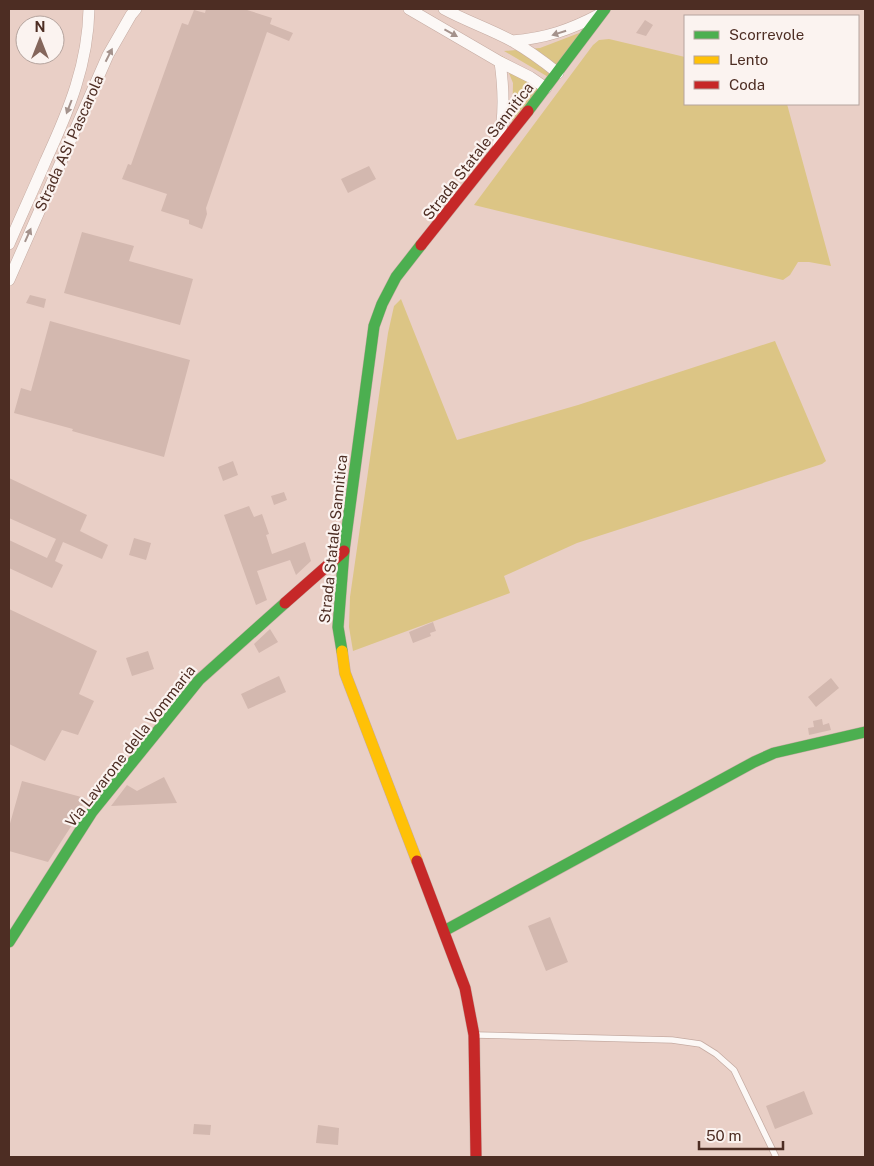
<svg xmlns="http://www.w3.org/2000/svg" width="874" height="1166" font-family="'Public Sans',sans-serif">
<rect width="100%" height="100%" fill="#e9cfc6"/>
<path fill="#dcc585" d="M587,30L550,78L504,51L540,48Z
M609,39L685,57V104H787L831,266L809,262H798L790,275L783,280L474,205L593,45L599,40Z
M502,56L547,83L512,128L513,83Z
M401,299L457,440L578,405L775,341L826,461L822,464L577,543L504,576L510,593L353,651L349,627L350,597L388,333L394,306Z"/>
<path fill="#d3b8af" d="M206,9H244L272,18L270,24L293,33L289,41L267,32L206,208L207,214L202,229L189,224V220L161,211L167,194L122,179L128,164L131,165L182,23L188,25L194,10L205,13Z
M645,20L653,25L646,36L636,33Z
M369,166L376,179L348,193L341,179Z
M82,232L134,246L129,261L193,279L180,325L64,293Z
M30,295L46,299L44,308L26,303Z
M50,321L190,360L164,457L72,431L73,429L14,413L21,388L31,391Z
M233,461L238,475L223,481L218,467Z
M9,478L87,515L80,531L108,545L102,559L63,542L55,561L63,565L52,588L9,568V540L47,558L56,539L9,518Z
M284,492L287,500L274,505L271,496Z
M249,506L254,517L262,514L269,534L266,535L272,554L305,542L311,561L296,575L290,560L257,571L267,600L256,605L224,515Z
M134,538L151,543L146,560L129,555Z
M9,609L97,651L79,694L94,701L78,735L62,730L45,761L9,744Z
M433,622L436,631L430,633L431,636L413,643L409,632Z
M270,629L278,642L259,653L254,644Z
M148,651L154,669L132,676L126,658Z
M279,676L286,692L248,709L241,694Z
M831,678L839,688L816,707L808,697Z
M822,719L823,725L829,723L831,730L809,735L808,728L814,727L813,721Z
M164,777L177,803L111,806L127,785L137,791Z
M22,781L85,798L81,811L48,862L9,851V827Z
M550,917L568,962L546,971L528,926Z
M804,1091L813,1114L775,1129L766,1106Z
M194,1124L211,1125L210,1135L193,1134Z
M318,1125L339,1128L338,1145L316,1143Z"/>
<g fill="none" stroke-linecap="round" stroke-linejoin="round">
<g stroke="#c5aba2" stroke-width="7">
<path id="lane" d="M476,1035L672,1040L700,1044L716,1054L734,1070L776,1157"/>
</g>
<g stroke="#c5aba2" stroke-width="12">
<path id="street" d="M409,9L500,62L530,77L546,88
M444,9C466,21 490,29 512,41C528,50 543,61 558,73
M512,41C546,38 570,30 600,14
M498,145C505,118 504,90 500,62
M9,244C21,216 34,188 46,160C69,110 88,64 89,9
M9,280L108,55L131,15L136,9"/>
</g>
<g stroke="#c5aba2" stroke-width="12">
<path id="fast" d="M528,111L605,9
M342,651L338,627L344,551L374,326L382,304L396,277L421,245
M444,931L754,762L774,753L865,732
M9,942L92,812L199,680L285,603"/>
</g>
<g stroke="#c5aba2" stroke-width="12">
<path id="slow" d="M342,651L345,673L417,861"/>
</g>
<g stroke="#c5aba2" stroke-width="12">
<path id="jam" d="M421,245L528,111
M285,603L344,551
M417,861L465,988L474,1035L476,1157"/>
</g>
<use href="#lane" stroke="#fcf8f6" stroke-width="5.5"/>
<use href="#street" stroke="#fcf8f6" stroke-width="11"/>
<use href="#fast" stroke="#4caf50" stroke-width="11"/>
<use href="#slow" stroke="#ffc107" stroke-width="11"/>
<use href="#jam" stroke="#c62828" stroke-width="11"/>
</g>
<defs><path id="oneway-solid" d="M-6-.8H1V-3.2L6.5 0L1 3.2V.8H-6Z" transform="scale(1.25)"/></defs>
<g fill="#a4928c">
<use href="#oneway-solid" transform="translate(451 33) rotate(29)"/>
<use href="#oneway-solid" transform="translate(559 33) rotate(162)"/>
<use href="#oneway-solid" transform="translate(109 55) rotate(-63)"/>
<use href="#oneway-solid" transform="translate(69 107) rotate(111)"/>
<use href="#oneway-solid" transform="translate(28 235) rotate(-66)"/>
</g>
<g text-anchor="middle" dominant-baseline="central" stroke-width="4.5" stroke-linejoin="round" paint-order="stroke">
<g font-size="15" fill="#4d2d23" stroke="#fbf3f0">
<text transform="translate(69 143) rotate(-66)">Strada ASI Pascarola</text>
<text transform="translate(478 151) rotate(-52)">Strada Statale Sannitica</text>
<text transform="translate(333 539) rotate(-84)">Strada Statale Sannitica</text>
<text transform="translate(130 746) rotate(-52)">Via Lavarone della Vommaria</text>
</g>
</g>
<rect width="874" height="1166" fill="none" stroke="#4d2d23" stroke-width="20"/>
<rect x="684" y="15" width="175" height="90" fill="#fbf3f0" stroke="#b5a49e"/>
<rect x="694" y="31" width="25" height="8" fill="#4caf50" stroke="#b5a49e"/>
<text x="729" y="40" font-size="15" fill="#4d2d23">Scorrevole</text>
<rect x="694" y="56" width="25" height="8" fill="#ffc107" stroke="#b5a49e"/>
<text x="729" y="65" font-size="15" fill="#4d2d23">Lento</text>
<rect x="694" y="81" width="25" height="8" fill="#c62828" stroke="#b5a49e"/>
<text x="729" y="90" font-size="15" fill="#4d2d23">Coda</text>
<g transform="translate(40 40)"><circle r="24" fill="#fbf3f0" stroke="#b5a49e"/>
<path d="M0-4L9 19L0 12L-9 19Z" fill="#84665c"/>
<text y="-8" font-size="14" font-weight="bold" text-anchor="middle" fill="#4d2d23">N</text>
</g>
<path d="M699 1141v8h84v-8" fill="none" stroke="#4d2d23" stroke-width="2.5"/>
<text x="706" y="1141" font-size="15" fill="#4d2d23" stroke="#fbf3f0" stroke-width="4" paint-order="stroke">50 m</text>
</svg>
